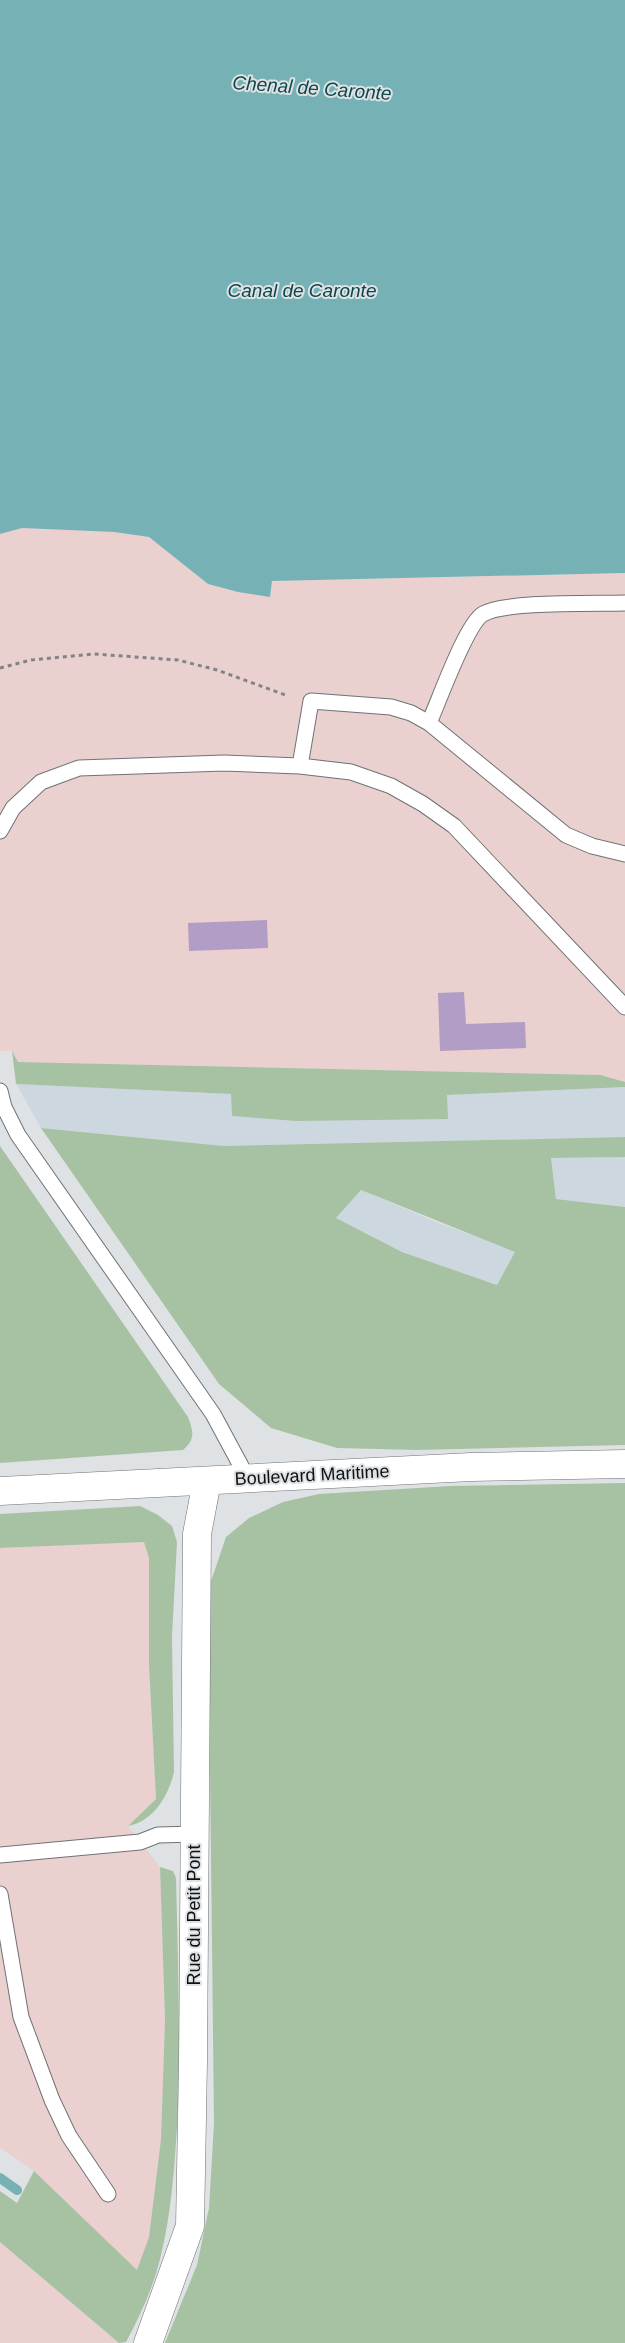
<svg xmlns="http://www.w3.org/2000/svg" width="625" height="2343" font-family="Arial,sans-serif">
<rect width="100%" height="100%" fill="#dee2e5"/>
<path fill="#cdd7df" d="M16,1084L231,1094L447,1119L446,1095L625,1087V1137L224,1146L41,1128Z
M625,1157V1207L556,1199L551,1158Z
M361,1190L436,1222L516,1251L497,1285L402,1252L336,1218Z"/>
<path fill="#ebd0d0" d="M22,528L114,532L149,537L208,584L270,597L272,581L625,573V1082L601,1075L18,1062L12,1051H0V534Z
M144,1541L149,1558V1665L156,1799L128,1826L160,1867L165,2020L161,2139L149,2237L137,2271L34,2171L0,2148V1548Z
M0,2242L119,2343H0Z"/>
<path fill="#a7c2a2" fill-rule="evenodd" d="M12,1051L18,1062L601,1075L625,1082V1087L447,1095L448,1119L297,1121L232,1116L231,1094L16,1084Z
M41,1128L224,1146L625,1137V1157L551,1158L556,1199L625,1207V1445L417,1450L337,1448L271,1428L219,1384ZM361,1190L515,1252L497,1285L402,1252L336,1218Z
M0,1146L188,1417C193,1431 196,1439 183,1450L0,1463Z
M625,1483V2343H165L197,2265L209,2208L214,2123L208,1590L226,1537L249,1518L283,1502L319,1494L450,1486Z
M140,1506L158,1515L172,1526L177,1542L172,1637L174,1772C169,1795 153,1822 128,1826L156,1799L149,1665V1558L144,1542L0,1548V1514Z
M160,1867L173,1871L176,1878C178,1961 181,2044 177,2127C174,2172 171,2216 160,2259C153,2288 140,2316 126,2342L119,2343L0,2242V2191L17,2203L34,2171L137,2270L149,2237L161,2139L165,2019Z"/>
<path fill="#76b2b5" d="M0,0H625V573L272,581L270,597L238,592L208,584L149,537L114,532L22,528L0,534Z"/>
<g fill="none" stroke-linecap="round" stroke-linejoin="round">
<path stroke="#76b2b5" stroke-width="10" d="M0,2178L17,2190"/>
</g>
<path fill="#b19dc6" d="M267,920L268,948L189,951L188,923Z
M464,992L466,1024L525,1022L526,1048L440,1051L438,993Z"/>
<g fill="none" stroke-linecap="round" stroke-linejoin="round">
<g stroke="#6f7275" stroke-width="17">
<path id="lane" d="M429,723C439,701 466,624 483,614C504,601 596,604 625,603
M300,766L311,701L391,707L411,713L429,723L566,835L592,846L625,854
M0,831L13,808L41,782L79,768L224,763L300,766L351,772L391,786L423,804L454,826L625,1007
M0,1091L4,1107L18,1135L213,1414L248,1479
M0,1855L140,1842L158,1835L195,1834
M0,1894L21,2017L52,2100L69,2136L108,2194"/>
</g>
<g stroke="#6f7275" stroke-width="29">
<path id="street" d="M0,1491L471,1467L625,1464
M148,2343L190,2226L193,2062L197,1534L207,1481"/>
</g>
<path stroke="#818385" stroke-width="3" stroke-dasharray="4 4" stroke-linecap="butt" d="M0,668L31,660L94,654L178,660L217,670L288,696"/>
<use href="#lane" stroke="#fff" stroke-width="15"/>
<use href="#street" stroke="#fff" stroke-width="28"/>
</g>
<g text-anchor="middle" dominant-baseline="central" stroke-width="4" stroke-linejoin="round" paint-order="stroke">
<g font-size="18" fill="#101112" stroke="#dee2e5">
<text transform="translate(312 1475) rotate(-3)">Boulevard Maritime</text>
<text transform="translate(194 1915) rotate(-90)">Rue du Petit Pont</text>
</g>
<g font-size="19" font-style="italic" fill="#0e474a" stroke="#dee2e5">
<text transform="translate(312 88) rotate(4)">Chenal de Caronte</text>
<text x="302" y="290">Canal de Caronte</text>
</g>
</g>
</svg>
